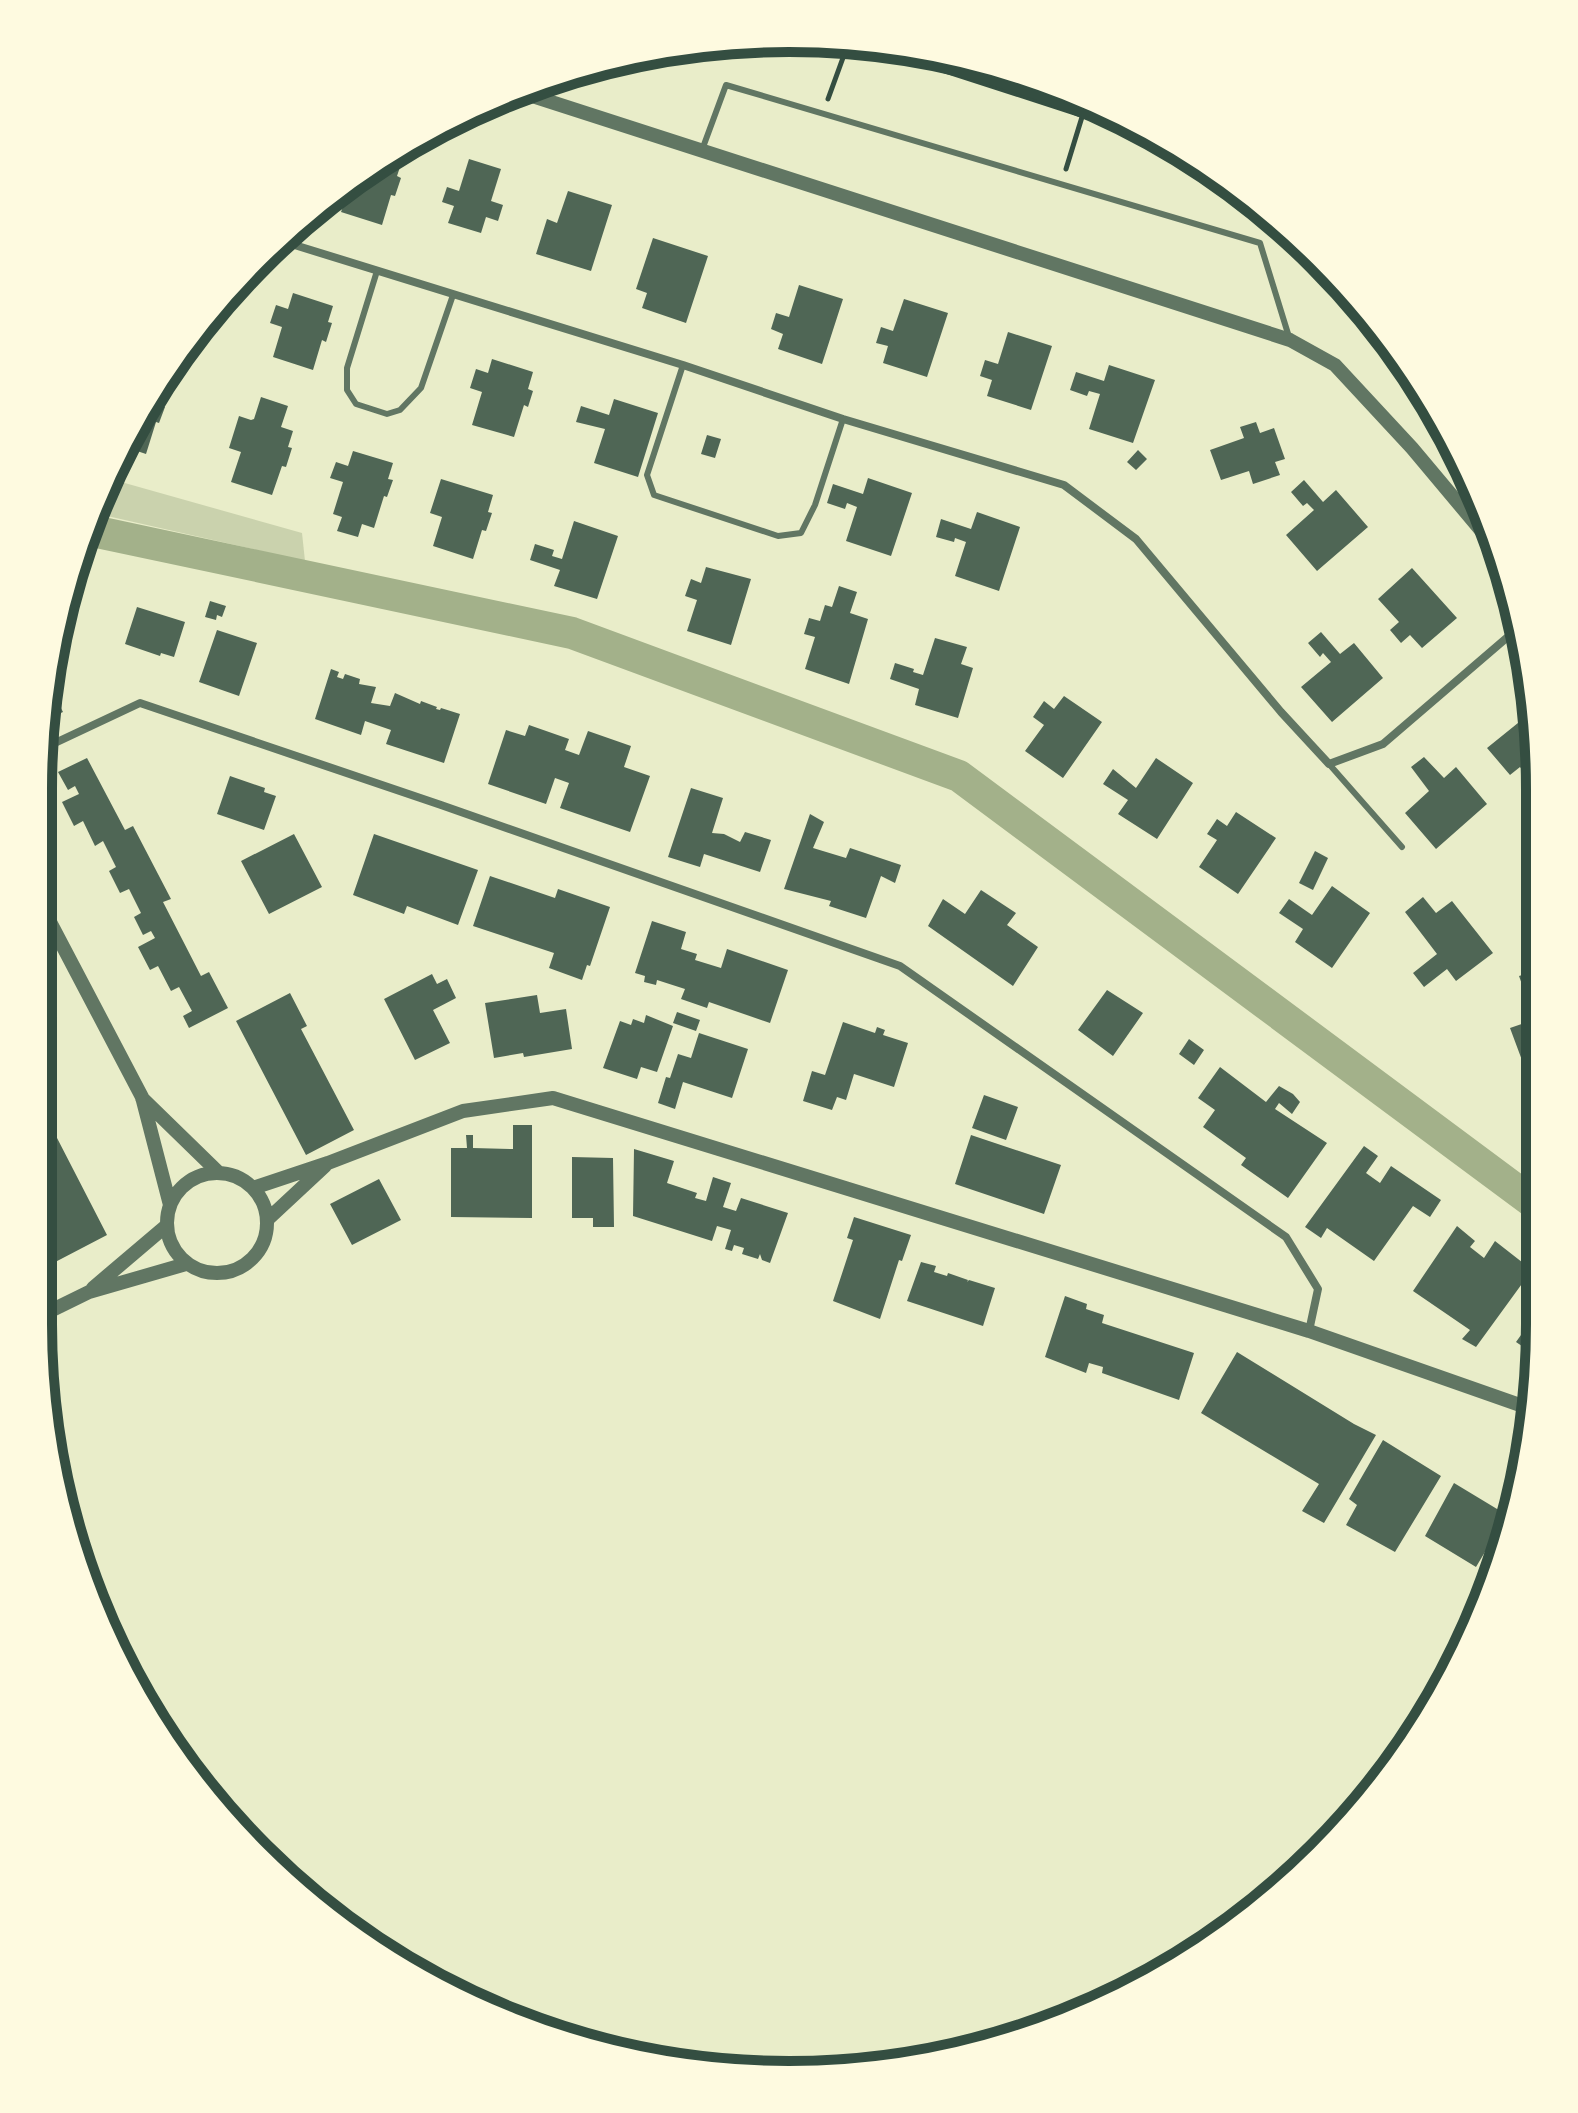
<svg xmlns="http://www.w3.org/2000/svg" width="1578" height="2113" font-family="Jost,sans-serif">
<rect width="100%" height="100%" fill="#e9edc9"/>
<path fill="#cad2ad" d="M107,478L302,533L305,561L94,513Z"/>
<g fill="none" stroke-linecap="round" stroke-linejoin="round">
<path stroke="#a3b18a" stroke-width="32" d="M88,530L572,633L959,776L1534,1203"/>
</g>
<path fill="#4f6655" d="M388,156L402,161L397,176L401,178L395,196L391,195L382,225L341,212L347,196L340,194L371,165Z
M469,159L501,169L491,201L503,205L498,221L486,217L481,233L448,223L454,206L442,202L447,187L459,191Z
M568,191L612,205L591,271L536,254L547,219L557,223Z
M653,238L708,256L686,323L642,308L647,293L636,289Z
M799,285L843,299L822,364L778,349L783,334L771,329L776,313L789,317Z
M293,293L333,306L328,322L332,323L326,342L322,340L313,370L273,357L282,327L270,323L276,305L288,309Z
M904,299L948,313L927,377L883,363L888,346L876,343L881,327L893,331Z
M1008,332L1052,346L1031,410L987,396L992,380L980,376L985,360L998,364Z
M492,359L533,372L528,389L533,391L528,407L524,405L514,437L472,425L482,392L470,388L476,369L488,373Z
M1109,365L1155,380L1133,443L1089,429L1100,394L1089,391L1087,396L1070,390L1076,372L1104,381Z
M159,388L166,390L161,406L165,407L159,423L156,422L146,454L122,446Z
M261,397L288,406L281,427L293,431L288,447L292,448L286,467L282,466L272,495L231,482L241,452L229,448L239,416L251,420L254,419Z
M614,399L658,413L638,477L594,463L605,429L576,422L581,406L609,415Z
M1256,422L1260,433L1274,428L1285,459L1275,462L1280,475L1253,484L1249,471L1221,480L1210,450L1244,438L1240,427Z
M707,435L721,439L715,458L701,454Z
M1138,450L1147,459L1136,470L1127,462Z
M353,451L393,463L388,479L393,480L387,497L384,496L374,528L362,524L358,537L337,531L342,517L333,514L343,482L330,478L336,462L348,466Z
M868,478L912,493L891,556L846,541L857,507L847,503L845,509L827,503L833,484L863,494Z
M441,479L493,495L488,512L492,513L486,531L482,530L473,559L433,546L442,517L430,513Z
M1304,480L1323,502L1336,490L1368,527L1317,571L1286,535L1314,510L1307,503L1303,506L1291,492Z
M977,512L1020,527L999,591L955,576L966,542L955,538L954,542L936,537L941,519L971,529Z
M574,521L618,536L597,599L554,586L560,570L530,560L535,544L554,550L552,556L562,559Z
M706,567L751,579L731,645L687,631L697,600L685,596L691,579L701,583Z
M1412,568L1457,618L1422,648L1410,635L1401,643L1390,630L1399,622L1378,599Z
M839,586L857,592L850,613L868,619L849,684L805,669L815,637L804,634L809,618L820,621L825,605L832,607Z
M210,601L226,606L222,617L217,615L216,620L205,617Z
M137,607L185,622L174,657L161,653L160,656L125,644Z
M217,630L257,643L239,696L199,682Z
M1321,632L1340,654L1354,643L1383,678L1332,722L1301,687L1331,662L1323,653L1320,657L1308,643Z
M935,638L967,647L961,664L973,668L958,718L915,705L919,689L890,679L895,663L914,669L913,672L923,675Z
M331,669L339,672L337,677L343,679L345,674L360,679L359,684L376,687L371,703L390,706L395,693L420,704L421,701L437,707L436,709L440,710L441,708L460,714L444,763L386,744L391,730L365,721L361,735L315,719Z
M49,685L63,712L43,721L46,704Z
M1064,696L1102,722L1063,778L1025,751L1044,725L1033,717L1044,701L1054,709Z
M1534,710V784L1520,767L1510,775L1487,748Z
M529,725L569,739L565,750L579,755L588,731L631,746L624,767L650,776L630,832L560,808L569,783L555,778L546,804L488,784L506,730L525,736Z
M1424,757L1444,778L1456,767L1487,804L1436,849L1405,813L1429,791L1411,767Z
M87,758L125,830L133,826L171,899L163,902L201,976L209,972L228,1008L189,1028L183,1016L192,1011L179,987L171,991L158,966L150,970L138,947L155,938L151,931L143,935L134,917L141,913L129,889L120,893L109,871L116,867L103,841L95,846L83,821L74,826L62,802L79,794L75,786L68,790L58,772Z
M1156,758L1193,783L1157,839L1118,814L1128,800L1103,784L1113,769L1136,788Z
M230,776L265,788L264,792L276,796L264,830L217,814Z
M691,788L723,798L712,833L724,834L740,842L745,832L771,840L760,872L704,854L700,867L668,857Z
M1236,812L1276,838L1238,894L1199,867L1217,840L1207,834L1217,819L1227,826Z
M810,814L824,822L813,848L846,858L850,848L901,865L895,883L881,876L866,918L829,906L831,901L784,889Z
M294,834L322,887L269,914L241,861Z
M374,834L478,870L458,925L407,906L404,914L353,895Z
M1315,851L1328,858L1313,890L1299,883Z
M490,876L555,898L558,889L610,907L590,966L587,965L582,980L549,968L554,953L473,926Z
M1332,886L1370,913L1332,968L1295,942L1303,929L1279,913L1289,899L1312,915Z
M981,890L1016,913L1007,925L1038,947L1013,986L928,926L943,899L965,914Z
M1423,897L1436,913L1452,901L1493,953L1456,981L1447,969L1424,987L1413,973L1437,954L1405,912Z
M652,921L686,932L681,949L697,954L695,960L721,968L727,949L788,970L770,1023L709,1002L707,1008L681,999L685,989L657,980L656,985L644,982L645,976L635,973Z
M1534,971V1077L1529,1079L1510,1028L1530,1021L1527,1016L1532,1012L1519,976Z
M432,974L437,984L447,979L456,998L433,1010L450,1043L415,1060L384,999Z
M1107,990L1143,1013L1113,1056L1078,1030Z
M290,993L307,1026L301,1029L354,1130L306,1155L236,1021Z
M537,995L540,1013L566,1009L572,1049L524,1057L523,1053L494,1058L485,1003Z
M677,1012L700,1020L696,1031L673,1023Z
M646,1015L673,1026L657,1072L641,1067L637,1079L603,1068L620,1021L631,1025L633,1019L644,1023Z
M843,1022L875,1033L877,1027L885,1030L883,1035L908,1043L894,1087L854,1074L846,1100L837,1097L832,1110L803,1101L812,1071L825,1075Z
M699,1033L748,1049L732,1098L683,1082L675,1109L658,1103L666,1077L670,1078L678,1054L691,1058Z
M1189,1039L1204,1050L1194,1065L1179,1054Z
M1220,1067L1266,1102L1279,1086L1293,1094L1300,1102L1292,1114L1279,1103L1275,1109L1327,1143L1288,1198L1241,1165L1246,1158L1203,1127L1215,1110L1198,1098Z
M984,1095L1018,1107L1006,1140L972,1128Z
M39,1103L107,1235L38,1271V1262Z
M513,1125H532V1218L451,1217V1148H467L466,1135H473V1148L513,1149Z
M971,1135L1061,1165L1044,1214L955,1184Z
M1364,1146L1378,1156L1366,1173L1380,1183L1391,1166L1441,1200L1430,1217L1413,1206L1374,1261L1327,1228L1321,1238L1305,1227Z
M634,1149L674,1161L667,1183L697,1193L695,1198L706,1201L713,1177L731,1183L723,1207L736,1211L741,1198L788,1213L770,1263L762,1260L760,1254L758,1259L742,1254L744,1248L734,1245L732,1251L725,1249L731,1230L717,1226L712,1241L633,1216Z
M572,1157L613,1158L614,1227H593V1218H572Z
M379,1179L401,1220L352,1245L330,1204Z
M854,1217L911,1235L902,1261L899,1260L880,1319L833,1301L853,1240L847,1238Z
M1457,1226L1475,1241L1470,1247L1484,1258L1495,1241L1532,1270L1476,1347L1462,1339L1470,1330L1413,1291Z
M921,1262L936,1266L934,1272L947,1276L948,1273L968,1280L967,1282L969,1280L995,1288L983,1326L907,1301Z
M1065,1296L1087,1304L1086,1309L1104,1315L1102,1323L1194,1353L1179,1400L1102,1373L1103,1367L1089,1363L1086,1373L1045,1357Z
M1534,1317V1354L1516,1342Z
M1237,1352L1354,1424L1376,1435L1324,1523L1302,1511L1319,1484L1201,1413Z
M1383,1440L1441,1476L1395,1552L1346,1525L1357,1505L1349,1499Z
M1454,1483L1507,1515L1476,1567L1425,1536Z"/>
<g fill="none" stroke-linecap="round" stroke-linejoin="round">
<path stroke="#344e41" stroke-width="5" d="M865,45L1164,142
M828,99L848,44
M1066,169L1082,117"/>
<path stroke="#617663" stroke-width="6" d="M702,150L726,85L1260,243L1289,337
M377,271L347,368V390L356,404L387,414L400,410L421,388L453,295
M683,365L647,475L654,495L778,536L801,533L815,505L843,419
M1329,764L1402,847"/>
<path stroke="#617663" stroke-width="8" d="M288,243L683,365L843,419L1064,485L1136,539L1281,712L1329,764L1383,744L1517,629
M40,750L140,703L441,805L900,966L1286,1237L1318,1289L1309,1331"/>
<path stroke="#617663" stroke-width="14" d="M517,91L1290,340L1335,365L1412,448L1495,547
M39,901L142,1097L170,1205
M142,1098L219,1173
M167 1223a50 50 0 1 1 100 0a50 50 0 1 1-100 0Z
M253,1188L328,1163L463,1111L553,1098L1309,1331L1534,1410
M267,1220L325,1166
M93,1288L166,1226
M38,1317L89,1292L186,1264"/>
</g>
<path d="M0 0H1578V2113H0ZM789 52H789A737 737 0 0 1 1526 789V1324A737 737 0 0 1 789 2061H789A737 737 0 0 1 52 1324V789A737 737 0 0 1 789 52Z" fill="#fefae0" fill-rule="evenodd"/>
<path fill="none" stroke="#344e41" stroke-width="10" d="M789 52H789A737 737 0 0 1 1526 789V1324A737 737 0 0 1 789 2061H789A737 737 0 0 1 52 1324V789A737 737 0 0 1 789 52Z"/>
</svg>
